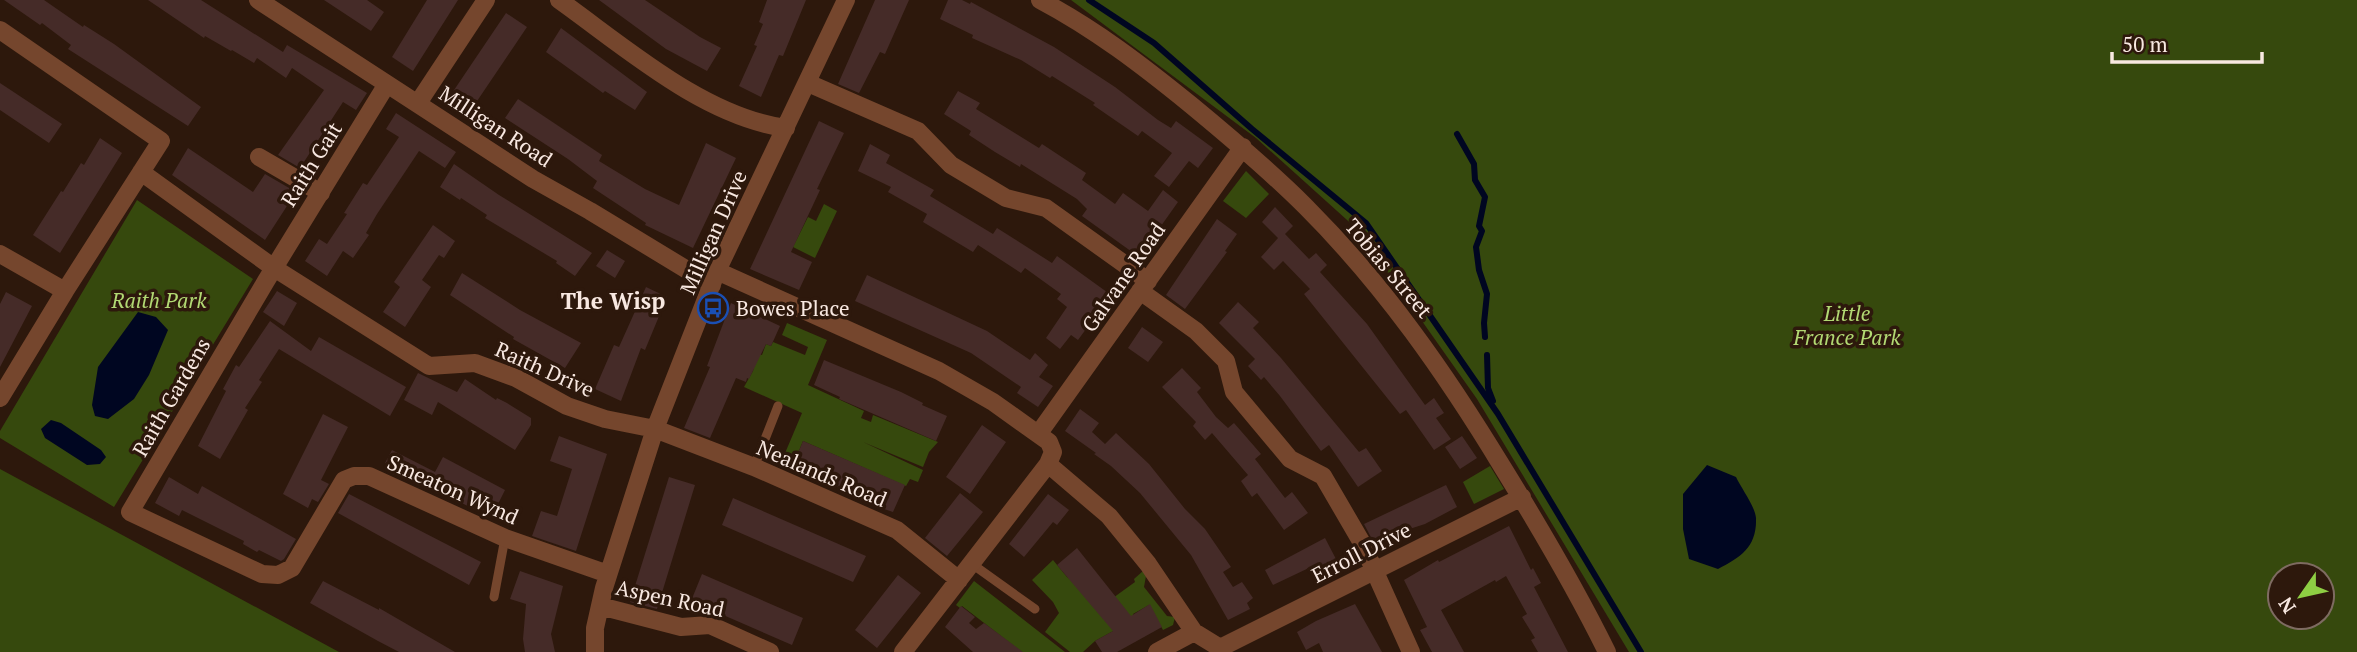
<svg xmlns="http://www.w3.org/2000/svg" width="2357" height="652" font-family="'PT Serif',serif">
<rect width="100%" height="100%" fill="#2d180c"/>
<path fill="#36490d" fill-rule="evenodd" d="M1071,0H2357V652H1629L1477,399L1357,229L1256,138ZM2280,575H2322V617H2280Z
M1246,171L1269,194L1246,218L1223,201Z
M137,200L253,279L114,507L0,438V431Z
M824,204L837,211L815,258L793,247L808,217L816,221Z
M787,323L827,340L808,385L864,411L861,418L871,422L873,415L938,442L929,452L923,467L863,442L923,470L918,482L910,479L906,486L803,441L791,470L780,465L802,413L744,387L753,371L757,353L762,355L766,344L771,346L773,342L805,355L808,347L782,335Z
M1490,466L1504,489L1474,504L1463,482Z
M0,469L339,652H0Z
M1053,560L1067,577L1106,603L1135,582L1134,579L1143,571L1146,576L1144,587L1167,616L1175,617L1173,625L1163,630L1149,605L1133,614L1135,619L1095,641L1083,652H1070L1045,632L1059,613L1053,602L1032,580Z
M974,581L1065,652H1022L962,606L960,608L956,605Z"/>
<path fill="#000621" d="M138,312L156,317L168,330L149,375L134,399L108,419L95,416L92,405L98,367Z
M51,420L61,423L101,450L106,457L100,464L87,465L45,438L41,429Z
M1707,465L1736,477C1741,488 1755,506 1756,518C1757,547 1741,557 1718,569L1689,559L1683,529V494Z"/>
<g fill="none" stroke-linecap="round" stroke-linejoin="round">
<path stroke="#000621" stroke-width="6" d="M1089,0L1154,43L1252,129L1366,223L1498,414L1641,652
M1457,134L1474,164L1475,180L1485,197L1479,226L1482,231L1476,247L1479,270L1487,294L1484,323L1485,337
M1487,355L1488,388L1493,401"/>
</g>
<path fill="#452b28" d="M4,0H44L83,27L84,25L114,44L201,107L188,126L68,49L71,45L42,23L40,25Z
M148,0H201L283,52L287,45L367,93L356,110L343,102L300,168L278,155L324,90L292,68L286,78L257,58L254,63L232,50L231,51L205,36L204,38Z
M324,0H367L384,12L371,31Z
M427,0H458L413,71L392,57Z
M599,0H645L700,37L721,48L707,71L666,49Z
M767,0H806L783,56L779,55L761,97L739,86L757,46L754,45L763,24L759,22Z
M875,0H909L885,54L880,52L859,93L838,84Z
M948,0H962L970,4L971,2L1054,47L1115,87L1158,120L1171,128L1176,121L1213,148L1198,168L1189,161L1169,187L1154,176L1172,153L1142,131L1138,136L1093,105L1095,103L1052,76L1050,78L1021,60L972,38L973,35L940,19Z
M506,13L527,27L471,110L450,96Z
M561,28L647,92L635,110L605,91L603,93L546,52Z
M0,83L62,124L49,143L0,110Z
M958,91L980,103L976,109L1039,148L1042,144L1086,173L1082,180L1115,204L1123,193L1148,211L1163,190L1178,202L1139,257L1082,216L1087,209L1077,199L1021,164L1020,167L995,152L969,135L971,131L944,114Z
M518,99L602,155L599,161L645,189L679,205L706,143L736,158L693,248L645,225L646,223L593,188L597,181L568,159L505,118Z
M396,113L456,152L445,168L419,151L377,214L366,233L369,235L353,258L343,251L327,276L305,261L319,239L327,244L347,214L344,213L363,183L367,185L399,137L386,129Z
M819,121L844,133L817,189L820,190L791,252L812,262L799,290L750,269Z
M100,138L122,153L60,253L33,235L61,191L63,192L81,163L84,165Z
M870,144L890,155L886,163L934,190L930,196L993,234L997,228L1052,263L1057,256L1111,295L1078,340L1071,335L1060,349L1046,338L1067,307L1057,299L1061,294L1025,268L1021,273L978,245L973,252L923,222L927,214L888,192L891,187L858,171Z
M188,148L253,192L265,174L296,192L265,240L172,175Z
M454,164L499,195L592,253L575,276L556,263L557,261L485,218L487,215L461,198L460,200L440,187Z
M1275,207L1293,226L1285,234L1309,259L1316,253L1327,265L1320,272L1367,324L1425,405L1434,398L1444,413L1436,418L1451,439L1434,450L1406,410L1400,414L1304,294L1310,289L1283,261L1274,270L1261,257L1278,238L1262,222Z
M1217,219L1237,234L1225,251L1227,252L1185,309L1166,295Z
M433,225L455,241L444,258L439,255L422,280L431,287L405,327L383,312L400,287L394,282Z
M607,250L625,261L615,278L596,266Z
M462,273L520,310L581,343L565,368L513,339L514,337L450,295Z
M867,275L987,331L1030,360L1035,353L1048,365L1039,377L1053,386L1038,407L1017,393L1021,387L971,353L855,301Z
M646,287L667,297L645,350L641,348L621,401L595,389L614,345L619,347Z
M277,291L297,303L284,326L263,312Z
M6,292L32,306L0,367V304Z
M1238,302L1259,322L1253,328L1281,358L1359,452L1366,448L1382,471L1358,487L1329,445L1321,451L1280,396L1264,377L1261,380L1248,366L1255,359L1219,323Z
M731,303L780,326L771,346L766,344L749,379L747,378L746,382L736,378L710,438L684,428L710,367L707,366Z
M270,321L311,351L319,337L406,387L390,416L279,349L259,380L262,382L245,408L248,410L220,459L198,446L226,391L223,389L236,365L239,367Z
M1142,327L1163,342L1148,362L1128,348Z
M824,360L901,392L923,403L922,405L947,416L936,441L839,399L840,397L814,385Z
M1182,368L1201,388L1197,392L1216,417L1228,428L1234,423L1261,454L1255,459L1285,498L1292,492L1308,513L1284,530L1257,493L1252,497L1241,481L1248,475L1212,433L1205,440L1193,426L1196,422L1162,387Z
M418,373L457,392L465,379L496,400L497,398L507,403L531,418V425L515,450L438,402L432,415L404,400Z
M1080,409L1099,423L1092,432L1105,444L1116,433L1149,464L1185,509L1205,529L1231,567L1223,572L1233,587L1242,582L1253,598L1247,603L1250,609L1228,620L1191,555L1140,493L1111,466L1094,454L1096,453L1065,431Z
M323,414L348,427L321,480L329,484L318,502L312,499L308,508L283,494Z
M982,425L1006,442L970,494L946,477Z
M559,436L607,454L576,551L532,536L541,511L557,516L572,469L550,461Z
M1462,436L1477,458L1460,469L1445,447Z
M803,441L905,485L893,512L863,502L852,495L853,493L791,470Z
M392,450L435,472L443,457L505,490L491,518L419,481L417,485L390,473L394,467L385,463Z
M169,477L198,494L202,486L296,539L284,559L281,561L259,550L257,552L243,544L244,541L182,510L179,516L155,503Z
M669,477L695,485L657,609L630,602Z
M1446,485L1457,507L1425,524L1394,534L1375,545L1364,524Z
M960,493L983,512L947,556L925,538Z
M349,494L481,562L469,585L338,513Z
M1048,494L1069,510L1057,525L1053,522L1024,557L1009,544Z
M733,498L866,556L853,582L722,525Z
M1509,526L1531,570L1533,568L1541,583L1534,587L1568,652H1538L1531,640L1535,638L1522,617L1527,614L1506,576L1496,582L1495,580L1441,610L1464,652H1432L1420,630L1427,627L1404,580L1438,560L1439,562Z
M1325,538L1337,561L1316,571L1313,566L1273,585L1265,570Z
M1077,548L1131,616L1150,604L1162,627L1117,652H1102L1095,641L1113,631L1057,565Z
M520,571L563,586L551,634L555,652H525L523,639L526,604L510,599Z
M702,574L803,618L792,645L691,601Z
M898,575L921,593L877,648L855,630Z
M323,581L379,610V608L455,652H399L378,641L310,603Z
M1355,604L1382,652H1323L1319,643L1306,650L1297,632L1316,621Z
M961,606L975,617L969,623L976,629L984,623L1023,652H973L945,627Z"/>
<g fill="none" stroke-linecap="round" stroke-linejoin="round">
<path stroke="#75462d" stroke-width="9" d="M754,467L778,406
M972,564L1035,609
M494,597L505,538"/>
<path stroke="#75462d" stroke-width="18" d="M258,0L533,179L590,211L712,285
M559,0C625,47 704,117 786,128
M1040,0C1095,29 1143,66 1191,105C1231,138 1270,171 1306,207C1384,285 1446,374 1503,468C1540,528 1576,589 1607,652
M0,30L161,141L65,291L0,398
M808,83L918,131L951,165L1006,198L1046,208L1148,281
M387,84L266,281L130,512L262,574L278,575L292,568L344,480L354,476H369L505,538L608,574
M418,103L486,0
M259,157L321,193
M141,172L274,268L429,366L475,363L516,378L567,406L605,419L655,429L754,467L897,530L959,580
M0,254L65,291
M717,271L939,371L993,402L1049,442L1053,452L1048,464L903,652
M1140,291L1196,331L1226,361L1234,392L1290,459L1323,476L1362,543L1411,652
M1039,433L1243,147
M1048,464L1109,516L1148,564L1194,632L1220,648L1222,652
M600,606L681,627L710,625L770,652
M1220,648L1522,497
M595,652V628L604,588L655,429L717,271L846,0
M1157,652L1194,632"/>
</g>
<defs>
<g id="bus-ring" transform="scale(1.575)"><circle r="9.5" fill="#2d180c" stroke="#1a4fb4" stroke-width="1.5"/><path d="M-5-6H5V4H4V6H2V4H-2V6H-4V4H-5ZM-3.5-4V0h7V-4ZM-3.5 1.2v1.5H-2V1.2ZM2 1.2v1.5H3.5V1.2Z" fill="#1a4fb4"/></g>
</defs>
<g fill-rule="evenodd">
<use href="#bus-ring" x="713" y="308"/>
</g>
<g text-anchor="middle" dominant-baseline="central" stroke-width="7" stroke-linejoin="round" paint-order="stroke">
<g font-size="21" fill="#f8e8e1" stroke="#2d180c">
<text transform="translate(496 126) rotate(33)">Milligan Road</text>
<text transform="translate(311 164) rotate(-58)">Raith Gait</text>
<text transform="translate(713 232) rotate(-66)">Milligan Drive</text>
<text transform="translate(1389 268) rotate(50)">Tobias Street</text>
<text transform="translate(1123 277) rotate(-55)">Galvane Road</text>
<text transform="translate(545 369) rotate(24)">Raith Drive</text>
<text transform="translate(171 397) rotate(-60)">Raith Gardens</text>
<text transform="translate(822 473) rotate(23)">Nealands Road</text>
<text transform="translate(453 489) rotate(24)">Smeaton Wynd</text>
<text transform="translate(1361 552) rotate(-27)">Erroll Drive</text>
<text transform="translate(670 598) rotate(12)">Aspen Road</text>
</g>
<g font-size="21" font-style="italic" fill="#b2d973" stroke="#2d180c">
<text x="159" y="300">Raith Park</text>
<text x="1847" y="313">Little<tspan x="1847" dy="24">France Park</tspan></text>
</g>
<g font-size="21" fill="#f8e8e1" stroke="#2d180c" text-anchor="start">
<text x="736" y="308">Bowes Place</text>
</g>
<g font-size="23" font-weight="bold" fill="#f8e8e1" stroke="#2d180c">
<text x="613" y="300">The Wisp</text>
</g>
</g>
<g transform="translate(2301 596) rotate(236)"><circle r="33" fill="#2d180c" stroke="#7e6b61" stroke-width="2"/>
<path d="M0-5L12 26L0 18L-12 26Z" fill="#8ece43"/>
<text y="-10" font-size="19" font-weight="bold" text-anchor="middle" fill="#f8e8e1">N</text>
</g>
<path d="M2112 52v10h150v-10" fill="none" stroke="#f8e8e1" stroke-width="3.5"/>
<text x="2122" y="52" font-size="21" fill="#f8e8e1" stroke="#2d180c" stroke-width="5" paint-order="stroke">50 m</text>
</svg>
